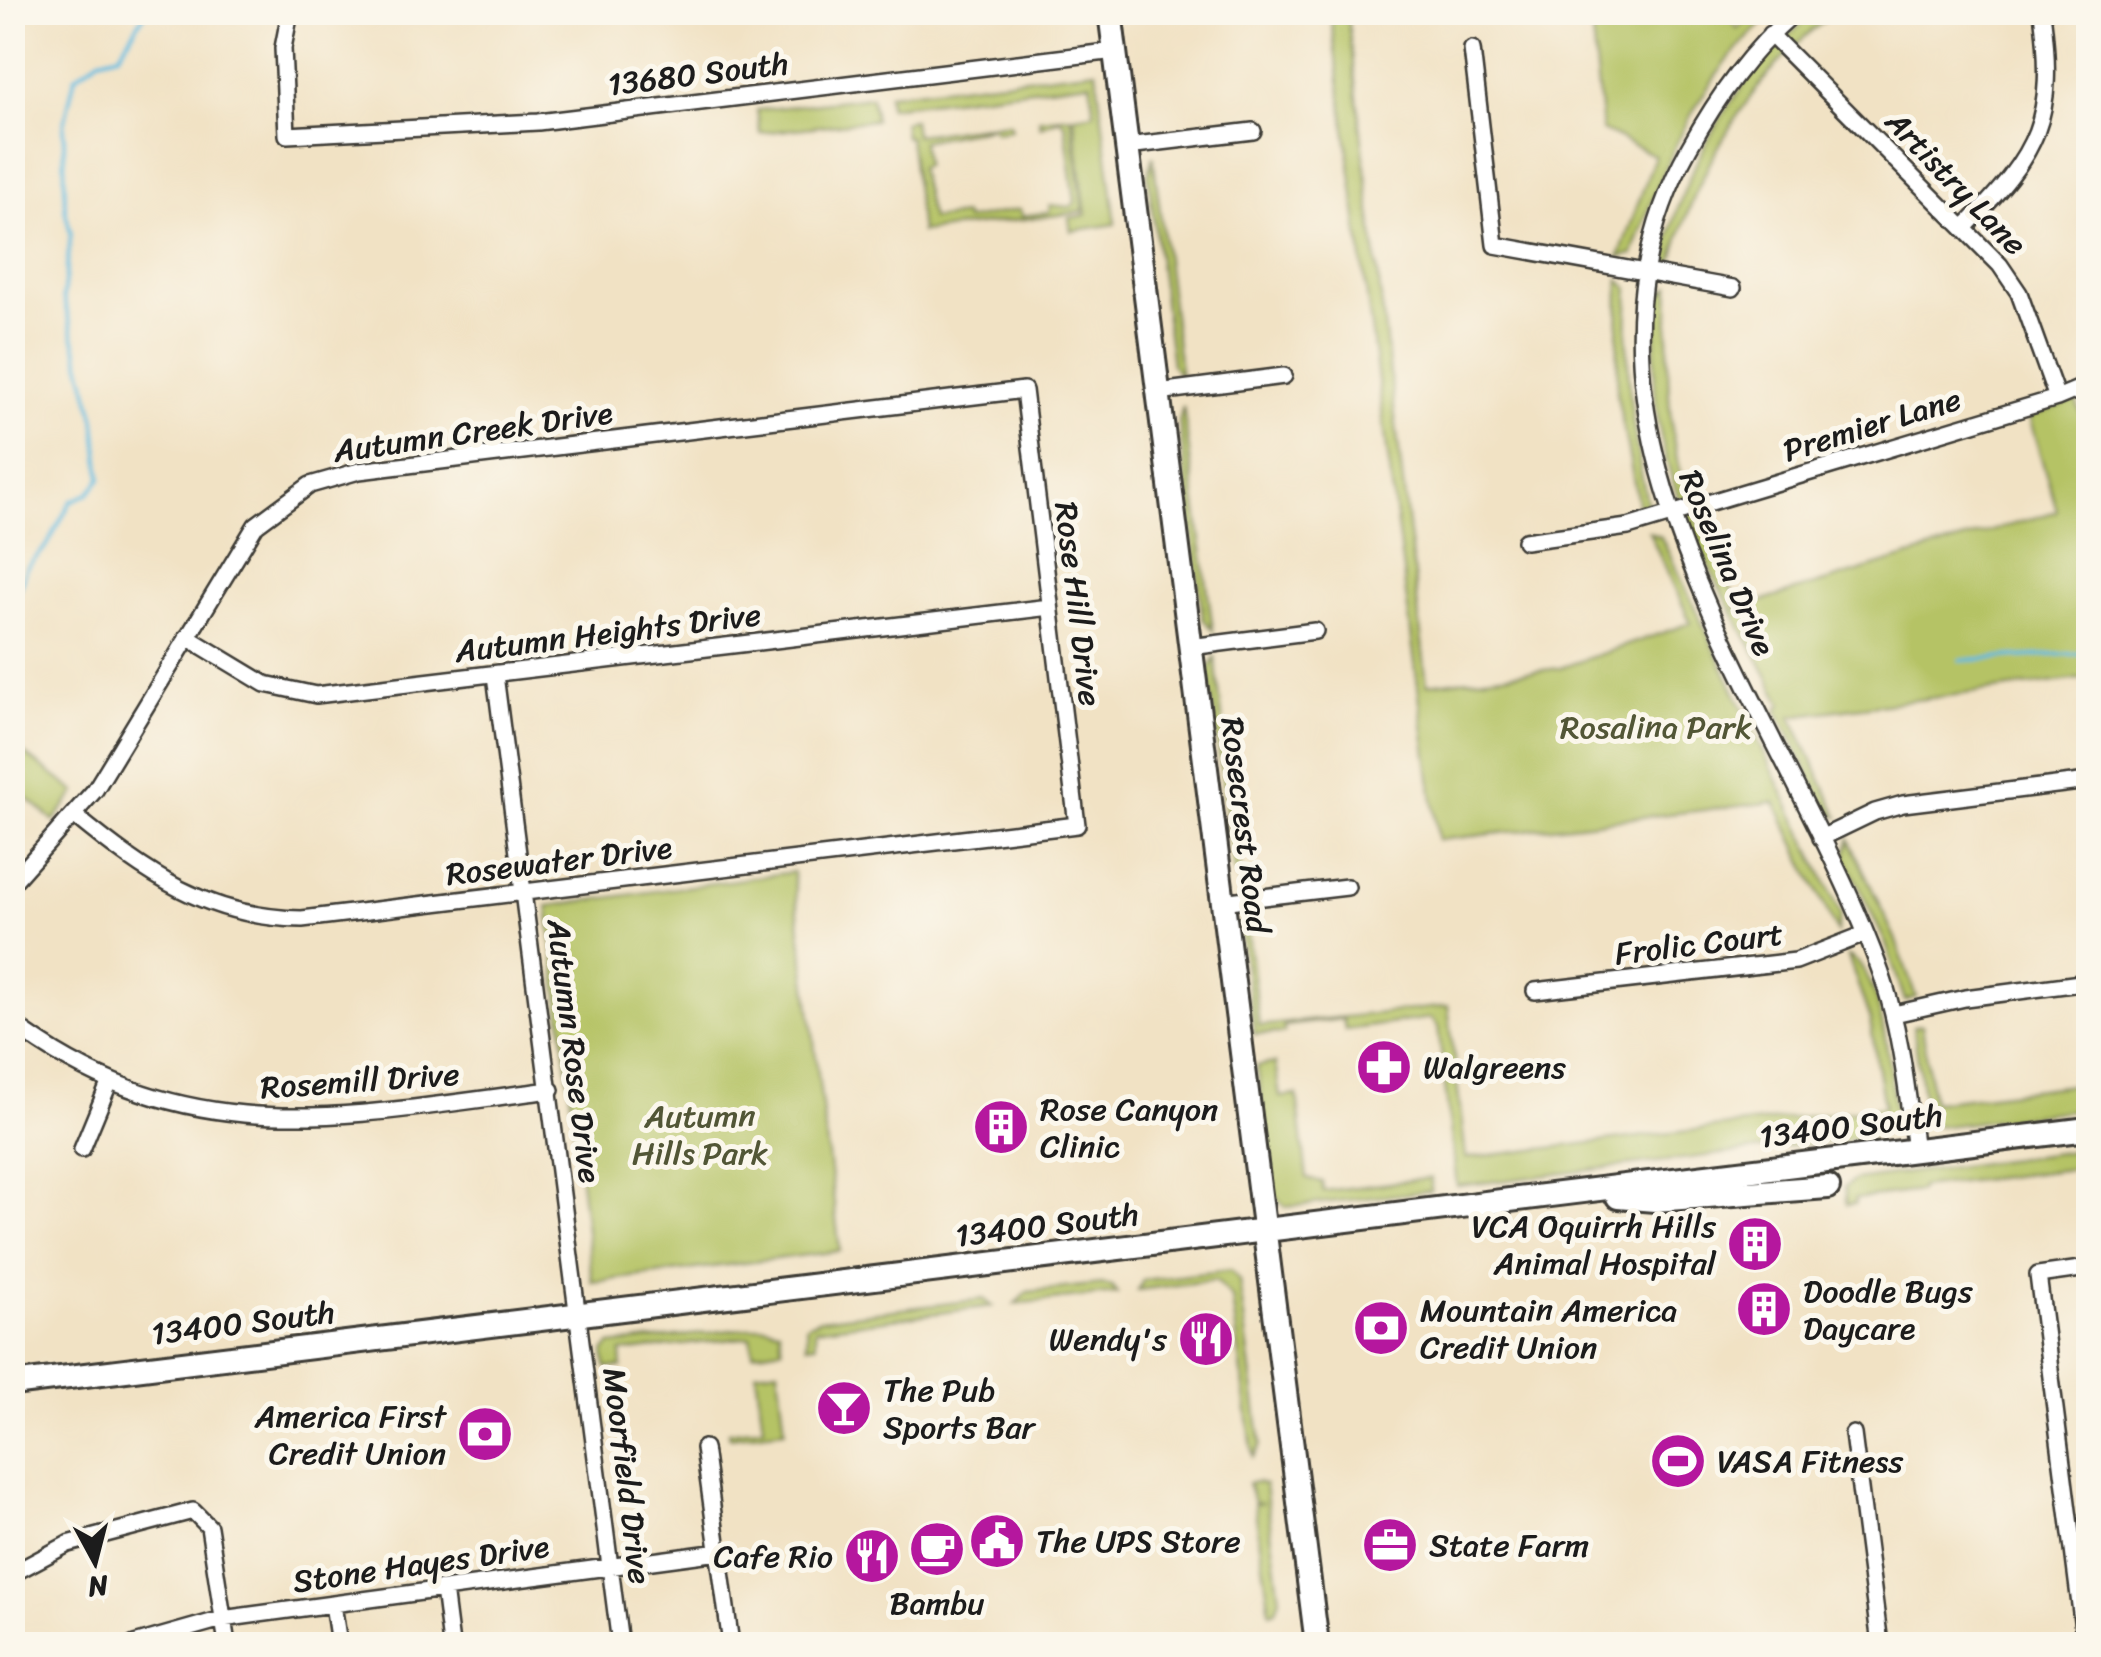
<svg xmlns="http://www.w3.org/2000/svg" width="2101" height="1657" font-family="Sriracha,sans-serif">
<rect width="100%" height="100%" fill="#fbf7ec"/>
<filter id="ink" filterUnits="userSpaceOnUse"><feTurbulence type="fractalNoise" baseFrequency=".01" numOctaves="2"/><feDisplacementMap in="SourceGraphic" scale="20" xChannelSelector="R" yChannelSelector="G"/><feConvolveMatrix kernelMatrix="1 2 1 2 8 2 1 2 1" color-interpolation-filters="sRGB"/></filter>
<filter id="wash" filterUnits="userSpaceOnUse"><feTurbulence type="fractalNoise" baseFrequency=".0048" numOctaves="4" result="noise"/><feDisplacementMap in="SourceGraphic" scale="40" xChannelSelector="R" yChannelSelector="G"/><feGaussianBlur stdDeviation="2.25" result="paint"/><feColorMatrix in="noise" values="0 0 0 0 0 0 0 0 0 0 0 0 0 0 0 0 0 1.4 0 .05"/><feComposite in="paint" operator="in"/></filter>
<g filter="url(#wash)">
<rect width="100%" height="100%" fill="#f1e2c4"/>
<path fill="#b5c365" stroke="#687040" stroke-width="2.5" d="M1330,13H1347L1427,684L1560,668L1691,623L1649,532L1661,537L1841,914L1837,932L1775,802L1438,840Z
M1590,13H1725L1737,28L1757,13H1775C1699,74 1663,165 1633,254L1619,257L1655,156L1602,130Z
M1815,13H1835C1753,70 1694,172 1671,268L1664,264C1680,168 1738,72 1815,13Z
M1096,70L1116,224L1071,231L1069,218L1086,215L1074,116L1094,113L1090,82L889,107L888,94Z
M871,97L875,120L760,133L757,110Z
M1071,116L1083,212L921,232L909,137H905L903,122L913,120L915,135L1009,123L1011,130L995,132L993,127L922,141L925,165L919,167L931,219L964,215L965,220L1020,209L1022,216L1049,212L1050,205L1071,207L1075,202L1065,125L1060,119L1040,126L1039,119Z
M1153,156L1181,378L1172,365L1148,176Z
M1619,279L1629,289C1624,365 1631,432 1648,506L1640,513L1617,396Z
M1670,287C1667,369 1663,449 1699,526C1708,544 1739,594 1736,609L2057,511L2029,417L2076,400L2088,434V678L1791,716L1839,817L1828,813L1777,710L1782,704C1737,615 1677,529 1659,427C1651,384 1656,340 1657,297Z
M1183,406L1213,630L1203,619L1179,422Z
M1215,657L1242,885L1234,871L1208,670Z
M13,745L76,792L54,821L13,786Z
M1849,839L1895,938L1916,997L1905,1001L1886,944L1845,857Z
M793,872L840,1251L592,1282L548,906Z
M1246,915L1259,1026L1448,1006L1466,1158L1884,1107L1870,1020L1848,956C1883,968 1891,1080 1895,1115L1888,1131L1866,1137L1457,1186L1438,1027L1431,1018L1345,1030L1343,1019L1284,1026V1033L1254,1034L1241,933Z
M1922,1025L1933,1102L2088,1083V1108L1938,1127L1926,1118L1913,1026Z
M1275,1063L1280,1097L1297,1095L1307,1178L1322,1182L1323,1191L1431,1178V1191L1286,1207L1275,1197L1257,1066Z
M2088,1149V1167L1920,1187L1919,1191L1855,1199V1204L1846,1205L1844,1187L1855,1180Z
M1231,1270L1239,1280L1261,1445L1253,1457L1232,1298L1216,1280L1138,1290L1143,1280Z
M1102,1284L1112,1286L1117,1293L1015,1304L1027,1292Z
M984,1299L992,1306L815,1329L816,1344L807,1345L806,1325L820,1319Z
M764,1326L779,1329L782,1348L753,1353L751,1337L621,1352L622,1367L606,1368L604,1352L610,1345Z
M778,1369L785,1430L729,1437L728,1432L763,1427L756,1372Z
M1257,1482L1265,1485L1280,1598L1276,1610L1270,1612L1254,1504L1263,1503H1254L1248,1483Z"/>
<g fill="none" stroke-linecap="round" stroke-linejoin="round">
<path stroke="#61bbdf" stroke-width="4" d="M12,612L26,568L47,546L71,501L88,494L101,479L95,419L63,297L71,234L65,210L64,125L75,77L99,59L119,54L146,12
M1960,660L2088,653"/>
</g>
</g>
<g filter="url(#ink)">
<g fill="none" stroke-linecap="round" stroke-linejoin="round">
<g stroke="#3c3a35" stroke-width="20">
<path id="minor" d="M290,12L283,48L287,135L538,122L1115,51
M1795,12C1750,51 1718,96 1689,148C1534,427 1790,717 1881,973C1901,1031 1907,1091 1915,1151
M1770,34L2000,265L2019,293L2057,398
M1472,49L1495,245L1733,288
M1127,146L1253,131
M1965,227C2039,151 2056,120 2042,12
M1158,392L1284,376
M1525,541L1628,527L2057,398L2088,385
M187,637L265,684L316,695L1050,607
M1190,647L1315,631
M495,675L620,1644
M1821,838L1875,812L1903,804L2088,781
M12,883L95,790L256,525L310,485L359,471L1024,390L1077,825L302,919C208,918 146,874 75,816
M1221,902L1347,887
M1535,991L1796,961L1865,934
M1894,1014L1965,998L2088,982
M12,1023C189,1156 350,1115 551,1090
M82,1149L110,1081
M1853,1434L1880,1644
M704,1448L731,1644
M12,1574L68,1544L193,1511L209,1527L227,1644
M444,1589L451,1644
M333,1604L339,1644
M134,1644L222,1619L719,1552
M2085,1644L2038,1275L2088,1268"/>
</g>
<g stroke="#3c3a35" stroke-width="28">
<path id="secondary" d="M1110,12L1317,1644
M1618,1197L1655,1200L1828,1187
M12,1384L2088,1129"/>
</g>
<use href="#minor" stroke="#fff" stroke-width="15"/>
<use href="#secondary" stroke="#fff" stroke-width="22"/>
</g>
</g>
<defs>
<g id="pharmacy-disc" transform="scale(2.875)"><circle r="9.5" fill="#b5179e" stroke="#fbf7ec"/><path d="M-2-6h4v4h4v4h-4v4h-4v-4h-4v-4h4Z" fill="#fff"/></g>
<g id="building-disc" transform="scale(2.875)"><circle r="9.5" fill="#b5179e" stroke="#fbf7ec"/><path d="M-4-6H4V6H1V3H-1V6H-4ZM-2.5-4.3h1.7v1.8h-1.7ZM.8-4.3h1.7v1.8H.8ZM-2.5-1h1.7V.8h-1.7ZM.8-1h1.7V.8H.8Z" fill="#fff"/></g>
<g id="bank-disc" transform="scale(2.875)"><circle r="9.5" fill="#b5179e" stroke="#fbf7ec"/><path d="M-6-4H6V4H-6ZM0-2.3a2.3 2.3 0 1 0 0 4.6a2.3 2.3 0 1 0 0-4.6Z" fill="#fff"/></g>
<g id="restaurant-disc" transform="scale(2.875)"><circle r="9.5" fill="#b5179e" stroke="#fbf7ec"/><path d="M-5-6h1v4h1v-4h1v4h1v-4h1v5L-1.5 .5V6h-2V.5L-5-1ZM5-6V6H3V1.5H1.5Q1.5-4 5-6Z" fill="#fff"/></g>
<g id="bar-disc" transform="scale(2.875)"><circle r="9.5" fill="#b5179e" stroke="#fbf7ec"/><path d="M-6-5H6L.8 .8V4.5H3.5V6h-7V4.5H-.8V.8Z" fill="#fff"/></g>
<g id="stadium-disc" transform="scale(2.875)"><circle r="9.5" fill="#b5179e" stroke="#fbf7ec"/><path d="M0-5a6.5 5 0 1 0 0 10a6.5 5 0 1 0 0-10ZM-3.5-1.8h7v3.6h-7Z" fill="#fff"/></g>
<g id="civic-disc" transform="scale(2.875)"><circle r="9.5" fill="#b5179e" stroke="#fbf7ec"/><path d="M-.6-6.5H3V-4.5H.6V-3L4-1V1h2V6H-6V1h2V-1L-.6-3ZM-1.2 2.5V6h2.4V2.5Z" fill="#fff"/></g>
<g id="office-disc" transform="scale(2.875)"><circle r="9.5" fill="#b5179e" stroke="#fbf7ec"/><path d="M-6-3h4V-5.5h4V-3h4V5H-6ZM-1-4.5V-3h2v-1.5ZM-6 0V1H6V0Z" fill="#fff"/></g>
<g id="cafe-disc" transform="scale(2.875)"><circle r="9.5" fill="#b5179e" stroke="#fbf7ec"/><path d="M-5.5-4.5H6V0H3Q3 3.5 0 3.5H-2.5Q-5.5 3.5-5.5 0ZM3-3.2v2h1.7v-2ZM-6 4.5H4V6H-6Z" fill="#fff"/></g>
</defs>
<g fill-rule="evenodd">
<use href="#pharmacy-disc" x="1384" y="1067"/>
<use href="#building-disc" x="1001" y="1127"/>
<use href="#building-disc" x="1755" y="1244"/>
<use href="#building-disc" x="1764" y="1309"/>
<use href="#bank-disc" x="1381" y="1328"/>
<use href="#restaurant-disc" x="1206" y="1339"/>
<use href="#bar-disc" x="844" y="1408"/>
<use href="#bank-disc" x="485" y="1434"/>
<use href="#stadium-disc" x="1678" y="1461"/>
<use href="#civic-disc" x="997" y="1541"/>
<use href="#office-disc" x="1390" y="1545"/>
<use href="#cafe-disc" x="937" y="1549"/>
<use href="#restaurant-disc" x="872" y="1556"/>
</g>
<g text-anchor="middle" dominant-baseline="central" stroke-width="10" stroke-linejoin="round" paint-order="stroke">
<g font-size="32" fill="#1c1c1c" stroke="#fbf7ec">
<text transform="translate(698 74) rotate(-7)">13680 South</text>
<text transform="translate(1956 183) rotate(46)">Artistry Lane</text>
<text transform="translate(1872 425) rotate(-17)">Premier Lane</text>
<text transform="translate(473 432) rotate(-8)">Autumn Creek Drive</text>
<text transform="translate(1727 563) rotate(67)">Roselina Drive</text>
<text transform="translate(1078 604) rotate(83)">Rose Hill Drive</text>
<text transform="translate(608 633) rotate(-7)">Autumn Heights Drive</text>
<text transform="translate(1245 825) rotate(83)">Rosecrest Road</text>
<text transform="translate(559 861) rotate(-7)">Rosewater Drive</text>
<text transform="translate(1699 944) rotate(-7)">Frolic Court</text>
<text transform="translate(574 1051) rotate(83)">Autumn Rose Drive</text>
<text transform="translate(360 1081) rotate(-4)">Rosemill Drive</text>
<text transform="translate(1851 1126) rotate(-7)">13400 South</text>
<text transform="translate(1047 1225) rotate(-7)">13400 South</text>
<text transform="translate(243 1323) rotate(-7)">13400 South</text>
<text transform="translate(627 1476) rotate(83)">Moorfield Drive</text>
<text transform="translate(421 1564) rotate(-8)">Stone Hayes Drive</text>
</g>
<g font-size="32" fill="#525636" stroke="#fbf7ec">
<text x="1656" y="727">Rosalina Park</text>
<text x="700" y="1116">Autumn<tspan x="700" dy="37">Hills Park</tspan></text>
</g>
<g font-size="32" fill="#1c1c1c" stroke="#fbf7ec" text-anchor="start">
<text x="1423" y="1067">Walgreens</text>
<text x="1040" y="1109">Rose Canyon<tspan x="1040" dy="37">Clinic</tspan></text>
<text x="1716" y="1226" text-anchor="end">VCA Oquirrh Hills<tspan x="1716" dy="37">Animal Hospital</tspan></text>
<text x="1803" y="1291">Doodle Bugs<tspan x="1803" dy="37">Daycare</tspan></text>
<text x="1420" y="1310">Mountain America<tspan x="1420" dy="37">Credit Union</tspan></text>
<text x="1167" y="1339" text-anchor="end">Wendy's</text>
<text x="883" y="1390">The Pub<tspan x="883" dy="37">Sports Bar</tspan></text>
<text x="446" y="1416" text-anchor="end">America First<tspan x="446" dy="37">Credit Union</tspan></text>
<text x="1717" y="1461">VASA Fitness</text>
<text x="1036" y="1541">The UPS Store</text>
<text x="1429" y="1545">State Farm</text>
<text x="833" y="1556" text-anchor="end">Cafe Rio</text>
<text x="937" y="1603" text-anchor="middle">Bambu</text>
</g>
</g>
<rect width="2101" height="1657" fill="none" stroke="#fbf7ec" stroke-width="50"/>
<g transform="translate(95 1562) rotate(173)" stroke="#fbf7ec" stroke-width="8" paint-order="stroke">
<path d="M0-8L18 38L0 25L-18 38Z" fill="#1c1c1c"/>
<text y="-15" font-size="28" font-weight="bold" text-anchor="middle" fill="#1c1c1c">N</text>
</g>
</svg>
